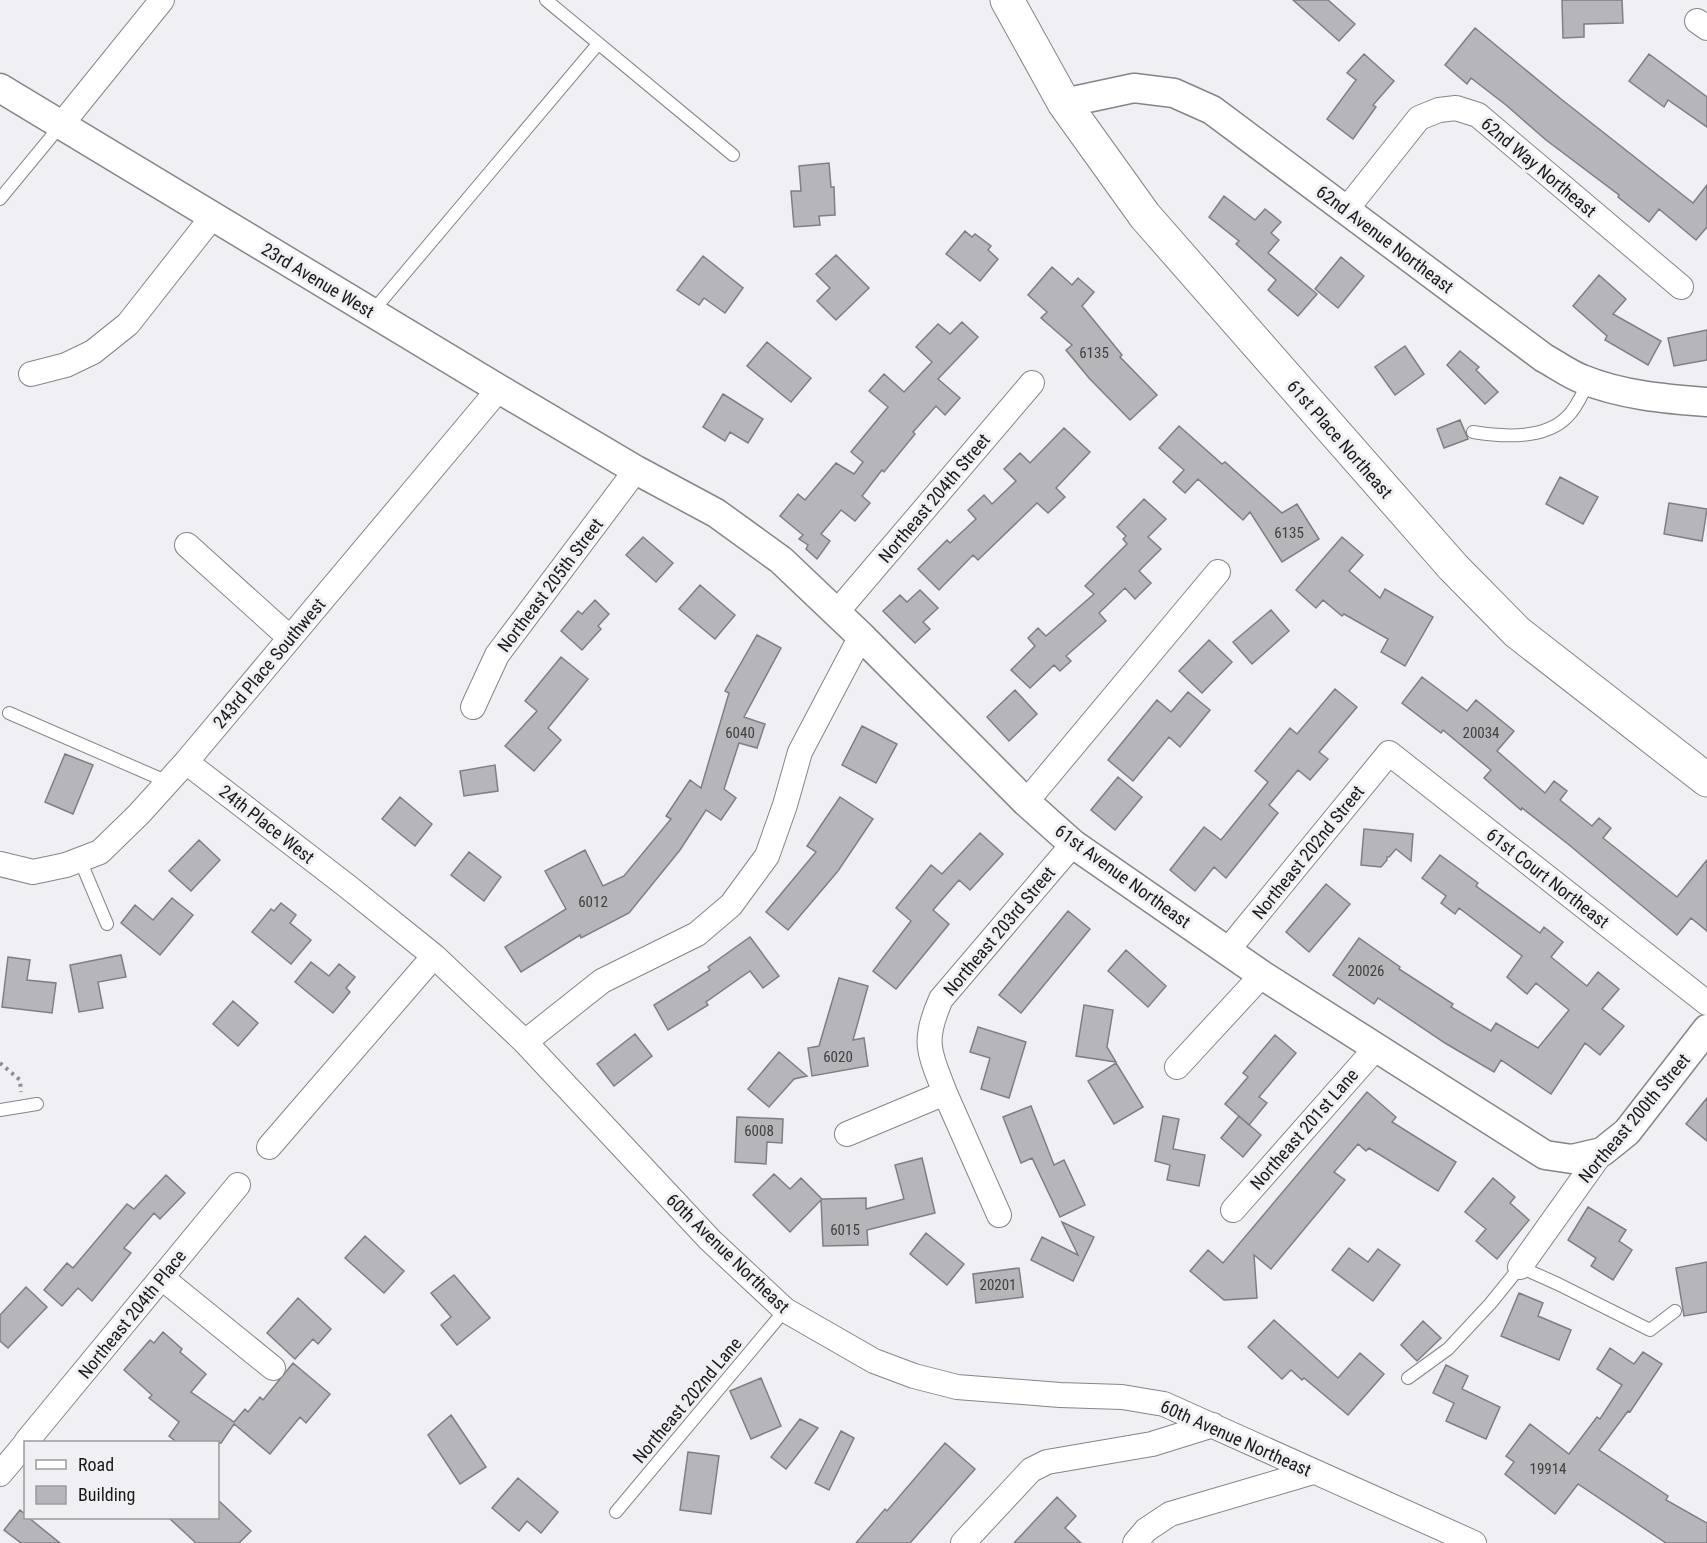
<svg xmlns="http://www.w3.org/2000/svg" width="1707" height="1543" font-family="'Roboto Condensed',sans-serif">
<rect width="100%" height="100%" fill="#f0f0f4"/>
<path fill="#b6b6ba" stroke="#7f7e82" stroke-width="1.5" d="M1293,0H1328L1355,24L1339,41Z
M1562,0H1622L1623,23L1584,24V37L1563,38Z
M1475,28L1561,99L1693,203L1707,185V227L1696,240L1659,209L1649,222L1618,197L1619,195L1546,140L1506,105L1471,78L1467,84L1445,65Z
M1364,54L1394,81L1373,105L1376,107L1353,139L1327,119L1356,80L1347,73Z
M1649,54L1707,97V127L1668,100L1664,107L1629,81Z
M829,163L831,187H834L835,215L819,216L820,225L794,227L791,191H801L799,166Z
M1224,196L1255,220L1265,209L1281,222L1271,233L1279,240L1268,253L1317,294L1298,316L1268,290L1276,280L1236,244L1239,241L1209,217Z
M965,231L972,237L975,234L991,246L988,250L998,259L980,281L946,254Z
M836,255L869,288L836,320L817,301L830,288L816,274Z
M703,256L743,288L725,313L704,298L699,305L677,290Z
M1341,257L1364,276L1338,308L1315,289Z
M1052,267L1072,285L1078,278L1094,292L1082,306L1122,355L1120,357L1157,395L1130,420L1089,378L1066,350L1072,345L1041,318L1047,312L1028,295Z
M1599,275L1626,299L1613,314L1661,341L1648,365L1605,340L1607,336L1573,306Z
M962,322L978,337L938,379L960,398L945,415L936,406L913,432L915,434L884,472L882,470L862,496L870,503L855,521L841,510L821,534L830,541L817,559L806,549L808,545L799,539L803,535L780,516L798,494L805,500L836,463L854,474L863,462L851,452L888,407L869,391L884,374L904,392L932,362L916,347L938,324L950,334Z
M1707,330V360L1674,366L1668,338Z
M767,342L811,378L791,402L747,366Z
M1405,346L1424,374L1395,395L1375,367Z
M1460,351L1479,367L1476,370L1498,392L1485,404L1447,365Z
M723,394L763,419L748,443L730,432L725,441L703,427Z
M1460,420L1468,439L1444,448L1437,429Z
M1179,426L1222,464L1225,462L1282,513L1297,504L1319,539L1282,562L1250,512L1243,520L1198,479L1185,493L1173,482L1184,470L1159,448Z
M1064,428L1090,452L1056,488L1065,497L1048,513L1037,503L978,560L973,555L939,590L918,569L947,540L950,543L976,519L968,510L984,495L992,504L1016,481L1004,469L1020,453L1030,463Z
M1560,477L1598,497L1583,524L1546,504Z
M1144,499L1166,519L1148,537L1161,549L1139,571L1151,583L1135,599L1125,588L1099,613L1106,621L1066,656L1071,661L1060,671L1054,665L1030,688L1011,670L1035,646L1028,638L1038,628L1046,636L1094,594L1085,586L1127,544L1123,539L1126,536L1117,527Z
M1669,503L1707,509L1702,541L1664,534Z
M643,537L673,563L656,582L626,555Z
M1342,537L1363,555L1349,571L1380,598L1385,589L1433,617L1405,666L1381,652L1388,639L1344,614L1342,616L1323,600L1316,608L1296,590Z
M700,585L735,615L715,639L679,609Z
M920,590L938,608L923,622L930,629L915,643L883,611L900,595L907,602Z
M595,600L609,614L598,626L601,629L582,650L561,631L578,611L582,614Z
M1271,610L1289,631L1252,664L1233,642Z
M757,635L781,648L744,717L765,724L757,748L739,743L724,789L736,798L721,820L706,810L680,850L629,913L581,938L580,935L521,972L505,947L566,909L545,871L585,850L603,886L624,876L671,819L666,816L690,780L701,788L729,693L725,691Z
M1209,640L1232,662L1202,693L1179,671Z
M561,657L588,679L548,728L561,740L534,771L505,746L537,711L525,701Z
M1422,677L1467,711L1476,700L1514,731L1497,751L1545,793L1554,781L1567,791L1560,800L1592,826L1599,818L1611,828L1603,838L1677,897L1707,860V931L1691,918L1677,935L1568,844L1522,808L1521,810L1484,778L1491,770L1443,730L1441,733L1402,703Z
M1335,689L1357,707L1319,752L1328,759L1310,780L1298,770L1269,805L1278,813L1226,878L1214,867L1195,891L1170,870L1204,827L1221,840L1268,782L1255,771L1290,728L1297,734Z
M1015,690L1037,714L1009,741L987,717Z
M1188,692L1210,710L1180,747L1169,737L1133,781L1108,760L1157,700L1171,712Z
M862,726L897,744L876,783L842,765Z
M65,754L93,765L73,814L45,802Z
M495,765L498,791L464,796L460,771Z
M1118,777L1142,797L1115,830L1091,810Z
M400,797L432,824L415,846L382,819Z
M840,797L873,819L838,871L788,930L766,912L816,852L807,846Z
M1364,829L1413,834L1411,861L1396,849L1389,857H1387V860L1381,867L1361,865Z
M980,833L1003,854L970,890L959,880L933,910L949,924L896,989L873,971L911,921L896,908L931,865L942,874Z
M199,840L220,860L191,891L169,871Z
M469,852L501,877L484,901L451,875Z
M1440,855L1478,883L1476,886L1540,933L1544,927L1563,942L1551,957L1587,986L1598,972L1619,989L1602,1009L1624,1026L1600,1055L1585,1043L1551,1094L1501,1060L1494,1072L1445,1043L1378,998L1374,1004L1333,975L1359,938L1400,967L1399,969L1453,1004L1451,1007L1491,1031L1496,1023L1538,1048L1569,1010L1536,983L1527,994L1507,977L1522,956L1459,908L1455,914L1441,903L1446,896L1422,878Z
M1326,884L1350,904L1309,952L1286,932Z
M172,898L193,915L160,955L121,923L135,905L153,920Z
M281,903L296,915L290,923L311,940L291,964L252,932L271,909L274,911Z
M1068,911L1090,929L1021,1013L999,995Z
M750,937L779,976L763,988L750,971L706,1002L708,1005L668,1030L654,1005L710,970L708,967Z
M1126,950L1166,986L1148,1007L1108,971Z
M121,955L126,977L98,982L103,1008L79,1012L70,965Z
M8,957L30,960L27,980L56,983L52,1013L2,1007Z
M311,962L329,976L339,964L355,977L346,988L350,992L333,1013L295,982Z
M839,978L868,986L853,1040L864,1038L868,1066L812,1076L808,1048L819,1046Z
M233,1001L258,1023L238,1046L213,1024Z
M1084,1005L1113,1010L1107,1047L1116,1062L1076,1056Z
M978,1027L1026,1042L1009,1098L981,1089L990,1058L970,1052Z
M635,1034L652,1056L614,1086L597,1064Z
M1275,1035L1296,1053L1259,1097L1267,1103L1249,1125L1225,1104L1248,1077L1243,1073Z
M779,1052L807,1076L794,1079L769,1107L748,1089Z
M1116,1063L1143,1107L1114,1124L1088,1081Z
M1367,1092L1396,1117L1392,1122L1456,1162L1438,1191L1369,1148L1366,1151L1358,1144L1334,1172L1345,1180L1271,1269L1254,1255L1257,1298L1224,1300L1190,1271L1208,1250L1223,1263Z
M1707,1098V1141L1686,1124Z
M1031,1106L1054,1165L1064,1160L1085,1205L1060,1217L1032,1158L1021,1163L1003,1117Z
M1163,1116L1179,1119L1173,1149L1205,1155L1199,1186L1167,1180L1170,1165L1155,1161Z
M1239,1116L1261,1135L1243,1157L1221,1138Z
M737,1117L783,1119L782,1143L767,1142L766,1164L735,1162Z
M922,1158L935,1213L867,1230L868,1245L823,1246L821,1200L790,1232L753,1195L774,1174L790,1189L801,1178L822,1199L866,1198V1209L904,1199L895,1165Z
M166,1175L185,1193L160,1219L154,1213L124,1248L131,1253L92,1301L78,1288L62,1306L44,1290L67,1263L73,1268L127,1204L134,1209Z
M1493,1178L1515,1197L1510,1203L1529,1220L1497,1259L1476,1241L1486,1229L1465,1212Z
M1588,1207L1626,1230L1619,1241L1632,1250L1613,1280L1591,1266L1596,1258L1568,1240Z
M1062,1222L1094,1237L1073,1281L1031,1260L1042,1237L1078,1255Z
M926,1233L964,1264L947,1285L910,1254Z
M365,1236L404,1271L384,1293L345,1258Z
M1349,1248L1368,1262L1378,1249L1400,1265L1373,1301L1332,1270Z
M1707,1262V1312L1684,1316L1676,1268Z
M1019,1268L1023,1297L976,1303L973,1274Z
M454,1275L490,1318L457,1345L441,1325L451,1317L431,1293Z
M26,1287L47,1307L8,1348L0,1341V1315Z
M1519,1293L1543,1303L1538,1316L1571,1330L1559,1360L1501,1336Z
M298,1298L331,1329L318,1344L313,1339L295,1359L267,1333Z
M1274,1320L1338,1378L1360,1353L1384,1374L1348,1415L1304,1378L1302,1380L1291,1370L1282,1379L1248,1347Z
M1423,1321L1441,1338L1417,1361L1401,1345Z
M163,1332L182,1349L180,1352L206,1374L191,1392L234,1422L245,1409L248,1412L260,1397L263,1400L293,1363L330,1394L306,1423L300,1417L270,1454L234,1424L221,1443H178L169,1436L179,1422L149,1398L152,1395L124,1370L150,1340L154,1343Z
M1610,1348L1634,1364L1643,1352L1662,1364L1630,1412L1628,1411L1599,1450L1668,1496L1666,1500L1707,1523V1543H1666L1578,1484L1555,1514L1505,1474L1514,1462L1506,1456L1530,1424L1569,1454L1597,1417L1600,1419L1622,1385L1597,1369Z
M1446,1365L1468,1376L1462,1389L1500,1407L1486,1439L1446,1421L1454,1403L1433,1393Z
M761,1378L781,1426L751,1439L730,1391Z
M451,1415L486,1467L460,1484L428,1435Z
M800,1419L818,1428L786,1469L771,1457Z
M841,1431L854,1438L829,1490L815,1483Z
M945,1443L975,1469L910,1543H856L885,1509L887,1511Z
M688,1452L719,1456L711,1514L680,1510Z
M518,1478L558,1512L541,1533L527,1521L519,1531L492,1508Z
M1057,1497L1076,1516L1065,1528L1081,1543H1014Z
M218,1500L251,1531L239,1543H196L169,1518H218Z
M20,1510L26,1515V1518H29L60,1543H21L4,1530Z"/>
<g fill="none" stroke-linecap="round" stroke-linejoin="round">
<g stroke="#858488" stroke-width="14">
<path id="service" d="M546,0L733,155
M0,199L61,125
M372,312L598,44
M1473,432C1503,437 1544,440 1567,417C1577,408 1583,392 1589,381
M9,713L168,782
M80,860L107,924
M0,1110L37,1104
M1408,1378L1448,1349L1490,1304L1520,1267L1558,1284L1650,1330L1675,1311
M616,1512L785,1310"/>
</g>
<g stroke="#858488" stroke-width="26">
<path id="minor" d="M1697,21L1707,28
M61,125L162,0
M1346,210L1419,118L1439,110L1456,108L1478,115L1681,287
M31,374L66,365L93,352L128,324L213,216
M187,545L290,638
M836,613L1032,383
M473,707L497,655L636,470
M186,762L347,886L434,956L525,1042L710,1240L785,1310L874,1361L914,1376L957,1387L1060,1395L1122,1397L1164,1404L1474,1543
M1026,802L1218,572
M0,864L33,872L66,865L100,852L139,814L186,762L499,389
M1227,951L1389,753L1707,1003
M525,1042L602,981L697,934L731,905L767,856L785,805L800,752L861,636
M1177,1067L1262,975
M945,1093L999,1215
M847,1134L945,1093C929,1051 922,1042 941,999L1073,844
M269,1147L434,956
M1233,1210L1376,1048
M1520,1267L1602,1152
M162,1278L273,1368
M26,1442L238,1185
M0,1474L26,1443
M963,1543L1031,1470L1047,1462L1152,1444L1213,1425
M1135,1543L1146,1530L1170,1514L1313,1472"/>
</g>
<g stroke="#858488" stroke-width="31">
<path id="tertiary" d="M0,88L499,389L636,470L716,513L781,560L861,636L1026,802L1073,844L1262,975L1545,1155L1572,1159L1602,1152L1627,1132L1707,1029
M1064,103L1134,88L1174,93L1212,110L1544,358C1557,365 1569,374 1582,379C1621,395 1665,399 1707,402"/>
</g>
<g stroke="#858488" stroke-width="35">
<path id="secondary" d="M1007,0L1064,103L1145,216L1453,567L1517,632L1707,780"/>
</g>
<path stroke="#8e8e90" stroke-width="4" stroke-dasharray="3 4.5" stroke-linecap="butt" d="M0,1063L20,1080L21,1092"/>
<use href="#service" stroke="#fff" stroke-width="12"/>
<use href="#minor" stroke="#fff" stroke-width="24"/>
<use href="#tertiary" stroke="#fff" stroke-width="28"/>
<use href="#secondary" stroke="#fff" stroke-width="33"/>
</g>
<g text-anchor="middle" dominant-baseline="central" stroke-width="6" stroke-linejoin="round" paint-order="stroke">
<g font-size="15" fill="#404042">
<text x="1094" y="353">6135</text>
<text x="1289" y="533">6135</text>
<text x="740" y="733">6040</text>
<text x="1481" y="733">20034</text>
<text x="593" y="902">6012</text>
<text x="1366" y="971">20026</text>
<text x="838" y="1057">6020</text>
<text x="759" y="1131">6008</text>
<text x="845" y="1230">6015</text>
<text x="998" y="1285">20201</text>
<text x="1548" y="1469">19914</text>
</g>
<g font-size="18" fill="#19191a" stroke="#f0f0f4">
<text transform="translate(1539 167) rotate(40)">62nd Way Northeast</text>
<text transform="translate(1385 239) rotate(37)">62nd Avenue Northeast</text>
<text transform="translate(318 280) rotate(31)">23rd Avenue West</text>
<text transform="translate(1340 439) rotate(49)">61st Place Northeast</text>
<text transform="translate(934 498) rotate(-50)">Northeast 204th Street</text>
<text transform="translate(550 585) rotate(-53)">Northeast 205th Street</text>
<text transform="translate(269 663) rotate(-50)">243rd Place Southwest</text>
<text transform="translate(267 824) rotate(38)">24th Place West</text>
<text transform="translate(1308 852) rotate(-51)">Northeast 202nd Street</text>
<text transform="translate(1123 876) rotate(36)">61st Avenue Northeast</text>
<text transform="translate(1548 878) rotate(38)">61st Court Northeast</text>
<text transform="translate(999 931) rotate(-50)">Northeast 203rd Street</text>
<text transform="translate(1634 1118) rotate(-50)">Northeast 200th Street</text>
<text transform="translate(1304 1129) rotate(-49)">Northeast 201st Lane</text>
<text transform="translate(728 1253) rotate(44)">60th Avenue Northeast</text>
<text transform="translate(132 1314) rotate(-51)">Northeast 204th Place</text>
<text transform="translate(687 1400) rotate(-50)">Northeast 202nd Lane</text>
<text transform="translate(1236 1438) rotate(24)">60th Avenue Northeast</text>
</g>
</g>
<rect x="24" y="1441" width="195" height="78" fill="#f0f0f4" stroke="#9a9a9d" stroke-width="1.5"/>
<rect x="36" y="1460" width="30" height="9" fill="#ffffff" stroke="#9a9a9d" stroke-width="1.5"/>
<text x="78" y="1471" font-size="18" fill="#19191a">Road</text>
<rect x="36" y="1486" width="30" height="18" fill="#b6b6ba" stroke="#9a9a9d" stroke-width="1.5"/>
<text x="78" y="1501" font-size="18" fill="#19191a">Building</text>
</svg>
